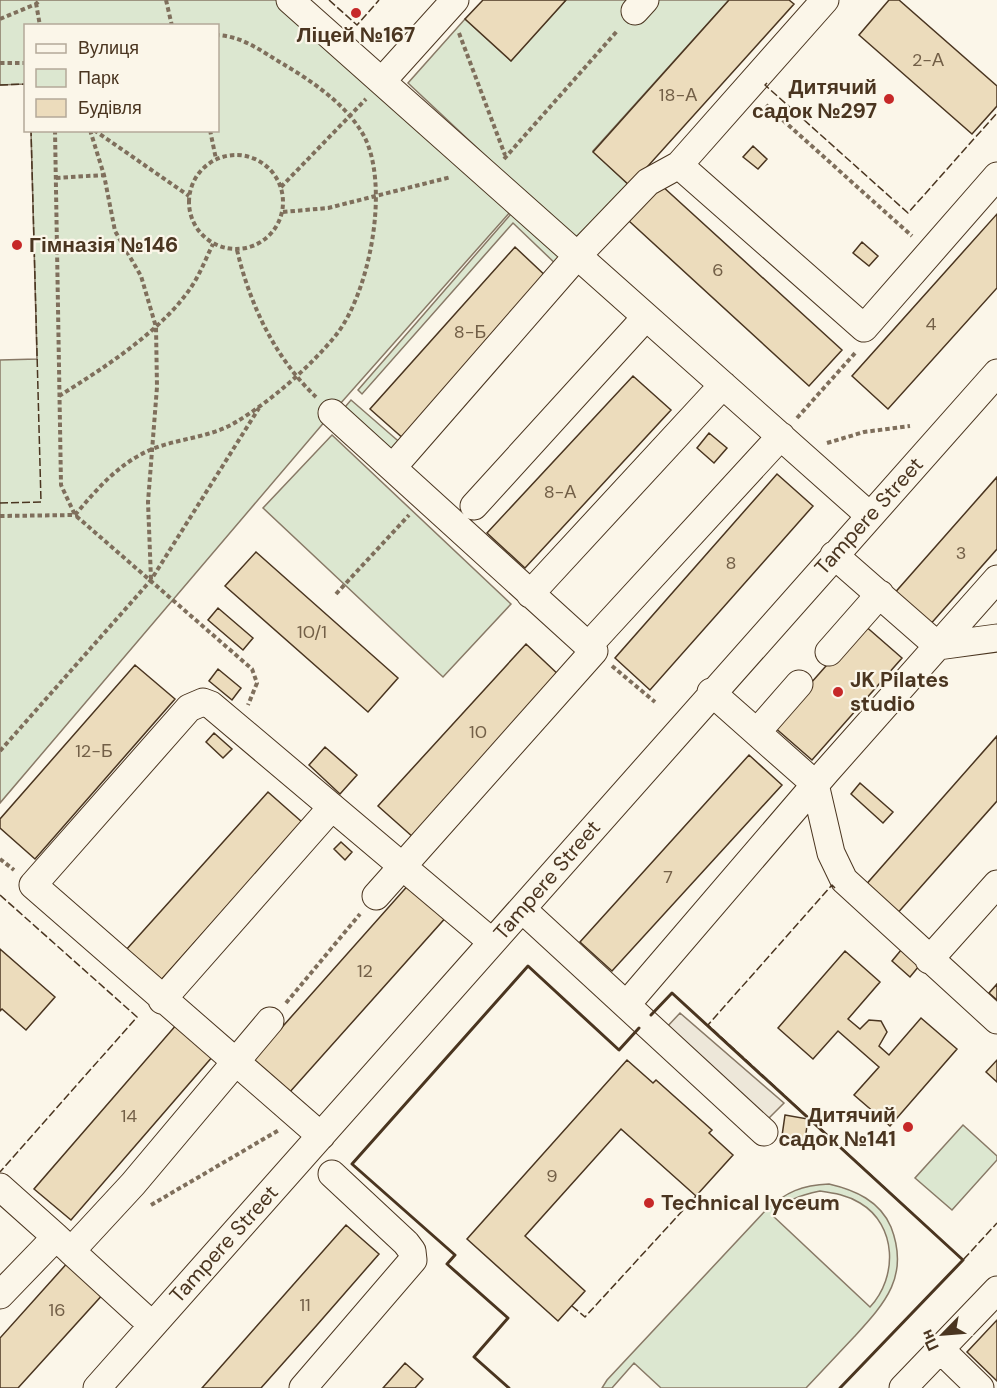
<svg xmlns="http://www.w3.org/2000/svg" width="997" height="1388" font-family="'DM Sans',sans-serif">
<rect width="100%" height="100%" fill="#fbf6e9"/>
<path fill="#dce7d0" stroke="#887966" stroke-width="1.5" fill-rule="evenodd" d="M0,0H292L518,203L332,413L0,803V360L37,359L31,131L218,130V26H26L25,84L0,85Z
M566,0H729L593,151L630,186L574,239L408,83L465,19L511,61Z
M517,207L567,255L560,268L513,223L362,394L358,390Z
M351,400L404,446L392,459L340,413Z
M332,435L511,604L443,677L263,508Z
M963,1125L997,1156V1160L952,1210L915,1178Z
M829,1184C855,1190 880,1201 891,1227C910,1276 885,1303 854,1337C838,1354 822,1371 806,1388H661L634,1363L612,1388H602L607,1380L766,1210C786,1192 802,1185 829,1184ZM820,1191C834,1193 847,1195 860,1203C897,1225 898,1277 870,1307L772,1215C785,1200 801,1195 820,1191Z"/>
<path fill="#ede7d9" stroke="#887966" stroke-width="1.5" d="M680,1013L784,1103L767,1120L665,1029Z"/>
<path fill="#ecdcbc" stroke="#4a3520" stroke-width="1.5" d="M483,0H566L511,61L465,19Z
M729,0H789L794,4L630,186L593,152Z
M889,0H899L997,86V106L972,134L859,35Z
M753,146L767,159L758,169L743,157Z
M661,185L842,350L809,386L629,221Z
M997,214V288L888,409L852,376Z
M862,242L878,256L869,266L853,253Z
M515,247L549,279L405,440L370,409Z
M633,376L671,410L525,568L487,533Z
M709,433L727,448L714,463L697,448Z
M777,474L813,506L650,690L615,658Z
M997,477V549L928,627L892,596Z
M256,552L398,678L368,712L225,586Z
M218,608L253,638L243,650L208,620Z
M863,624L902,658L812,760L773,726Z
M526,644L561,677L414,838L378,806Z
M135,665L175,699L35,859L0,828V819Z
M218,669L241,688L232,700L209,681Z
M214,733L232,749L223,758L206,742Z
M997,736V801L895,916L863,888Z
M325,747L357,775L340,794L309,765Z
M749,755L782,785L612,971L580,942Z
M860,783L893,812L883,823L851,794Z
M268,792L302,822L160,981L126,950Z
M341,842L352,852L345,860L334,849Z
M411,882L448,915L289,1093L252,1061Z
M0,949L55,997L26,1030L2,1009L0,1011Z
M901,950L919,966L910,977L892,961Z
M845,951L880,982L848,1019L860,1029L869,1020L881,1021L887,1032L879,1046L889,1055L921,1018L957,1049L890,1126L854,1095L879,1067L838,1031L813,1059L778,1028Z
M997,984V1000L989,993Z
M177,1024L213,1056L71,1220L34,1189Z
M627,1060L653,1083L656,1080L712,1130L709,1133L733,1155L696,1196L621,1129L525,1236L585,1291L558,1321L467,1239Z
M997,1060V1082L986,1072Z
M785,1115L808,1119L805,1140L782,1136Z
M346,1225L379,1254L317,1325L261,1388H202Z
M70,1260L105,1292L18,1388H0V1338Z
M997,1320V1381L967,1352Z
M405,1363L423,1379L415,1388H383Z"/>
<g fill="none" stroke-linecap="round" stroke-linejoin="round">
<g stroke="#4a3520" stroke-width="29">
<path id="minor" d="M290,0L869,515
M635,11L645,0
M382,81L455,0
M679,165L864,328L997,176
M332,413L594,651L376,896
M393,467L577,256L648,182L679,165L825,0
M474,506L646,317
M834,555L938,646L997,638
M530,594L723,385
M589,645L781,436
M829,652L880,594
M711,692L815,784L831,853L844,880L997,1020
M757,732L799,684
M522,909L764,1132
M929,960L997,884
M162,1000L332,807
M627,1004L826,772L997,579
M321,1136L33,885L189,708L203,702L211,705L492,942
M0,1187L56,1237L0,1295
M56,1237L71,1251L133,1184L270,1021
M71,1251L152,1325
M941,1350L980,1388
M97,1388L997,373
M303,1388L413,1260L412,1251L406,1243L332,1174
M903,1388L997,1290"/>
</g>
<path stroke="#7f6f5c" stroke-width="4" stroke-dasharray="4.5 3" stroke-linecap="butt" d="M166,0L172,26
M36,3L40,26
M0,19L36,4L40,0
M459,33L505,155
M0,63H26
M766,105L912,236
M55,130L61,485L75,515L252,669L257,683L248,705
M90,130L104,175L115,231L141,276L156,327L157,387L148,502L151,579
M94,130L189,196
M210,130L216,159
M189 202a47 47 0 1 1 94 0a47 47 0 1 1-94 0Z
M504,159L618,30
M56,178L104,175
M281,187L366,99
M283,212L328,208L451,177
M237,250C250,305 275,358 316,397
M59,396C104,368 168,327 195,281C202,269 207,256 213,244
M797,418L856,352
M827,443L864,432L910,426
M0,516L75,515C97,489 118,464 150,450C178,438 210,438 236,422C270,402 311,366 336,335C370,292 390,186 364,136C347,105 312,81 283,64C261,51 244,37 218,35
M336,594L409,515
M612,666L655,702
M0,751L151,580L259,408
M0,859L14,870
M286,1003L360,914
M151,1205L279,1130"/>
<use href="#minor" stroke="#fbf6e9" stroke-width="27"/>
<path stroke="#4a3520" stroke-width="1.5" stroke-dasharray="8 3" stroke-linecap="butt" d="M329,0L357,25L379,0
M767,83L765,85L908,213L997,113
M0,85L26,84
M0,503L41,502L31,130
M835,888L832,885L708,1025L963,1260L997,1223
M0,895L137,1017L0,1172
M572,1306L585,1317L696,1196"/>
<path stroke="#4a3520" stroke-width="3" d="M651,1015L672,993L963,1260L840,1388
M509,1388L474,1357L508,1318L447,1264L455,1255L352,1164L528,966L619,1050L639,1028"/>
</g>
<g fill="#c62828" stroke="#fbf6e9" stroke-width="2">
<circle cx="356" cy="13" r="6"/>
<circle cx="889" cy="99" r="6"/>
<circle cx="17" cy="245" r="6"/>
<circle cx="838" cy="692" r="6"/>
<circle cx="908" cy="1127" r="6"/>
<circle cx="649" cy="1203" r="6"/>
</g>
<g text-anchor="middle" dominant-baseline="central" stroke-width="4.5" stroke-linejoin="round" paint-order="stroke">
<g font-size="18" fill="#725f47">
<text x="928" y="60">2-А</text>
<text x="678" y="95">18-А</text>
<text x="718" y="270">6</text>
<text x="931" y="324">4</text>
<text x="470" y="332">8-Б</text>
<text x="560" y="492">8-А</text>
<text x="961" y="553">3</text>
<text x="731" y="563">8</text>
<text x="312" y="632">10/1</text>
<text x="478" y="732">10</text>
<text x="94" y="751">12-Б</text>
<text x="668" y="877">7</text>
<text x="365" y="971">12</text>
<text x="129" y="1116">14</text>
<text x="552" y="1176">9</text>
<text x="305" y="1305">11</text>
<text x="57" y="1310">16</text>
</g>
<g font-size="21" font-weight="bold" fill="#4a3520" stroke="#fbf6e9" text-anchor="start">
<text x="356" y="35" text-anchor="middle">Ліцей №167</text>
<text x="877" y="87" text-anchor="end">Дитячий<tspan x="877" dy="24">садок №297</tspan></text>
<text x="29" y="245">Гімназія №146</text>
<text x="850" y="680">JK Pilates<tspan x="850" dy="24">studio</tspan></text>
<text x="896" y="1115" text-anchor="end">Дитячий<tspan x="896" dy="24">садок №141</tspan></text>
<text x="661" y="1203">Technical lyceum</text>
</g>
<g font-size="21" fill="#4a3520" stroke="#fbf6e9">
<text transform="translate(869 516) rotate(-48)">Tampere Street</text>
<text transform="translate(547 880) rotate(-49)">Tampere Street</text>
<text transform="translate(224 1244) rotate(-48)">Tampere Street</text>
</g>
</g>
<rect x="24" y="24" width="195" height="108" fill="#fbf6e9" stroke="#b4a999" stroke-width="1.5"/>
<rect x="36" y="44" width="30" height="9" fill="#fbf6e9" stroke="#b4a999" stroke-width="1.5"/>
<text x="78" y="54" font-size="18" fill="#4a3520">Вулиця</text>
<rect x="36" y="69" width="30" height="18" fill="#dce7d0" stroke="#b4a999" stroke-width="1.5"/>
<text x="78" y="84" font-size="18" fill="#4a3520">Парк</text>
<rect x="36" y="99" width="30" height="18" fill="#ecdcbc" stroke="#b4a999" stroke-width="1.5"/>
<text x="78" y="114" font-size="18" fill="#4a3520">Будівля</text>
<g transform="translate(943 1334) rotate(245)" stroke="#fbf6e9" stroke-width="4.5" paint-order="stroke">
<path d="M0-4.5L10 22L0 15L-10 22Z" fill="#4a3520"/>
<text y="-9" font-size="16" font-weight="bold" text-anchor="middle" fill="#4a3520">Пн</text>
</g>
</svg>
